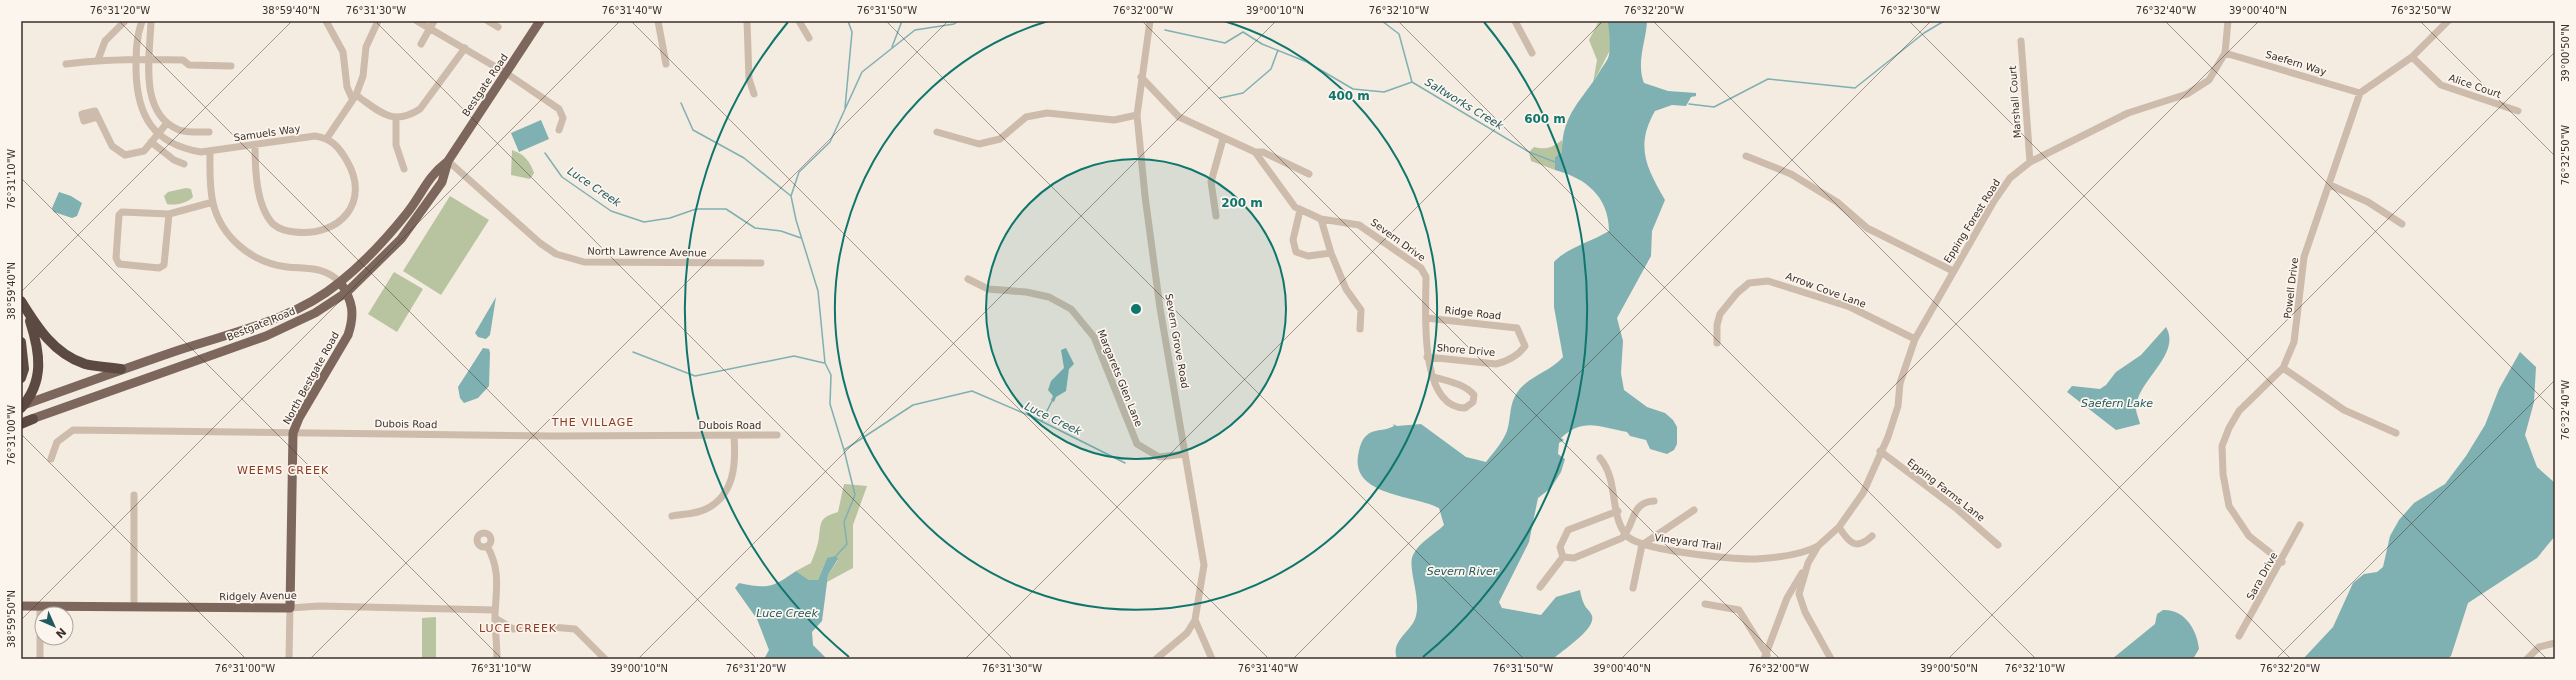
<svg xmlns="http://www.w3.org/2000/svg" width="2576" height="680" font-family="'DejaVu Sans',sans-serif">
<rect width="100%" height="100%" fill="#f4ebe1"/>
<path fill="#b8c4a0" d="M1599,21H1625L1593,83L1597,60L1589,40Z
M1562,140V152L1555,157V170L1531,161L1529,152L1534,147C1546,150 1552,148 1562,140Z
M512,150C524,154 530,161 534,173L530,179L511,175Z
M186,188L191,189L193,197C187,203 176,206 167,204L164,196L168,192Z
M450,196L489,220L441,295L403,271Z
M394,272L423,289L397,332L368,314Z
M844,484L867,486L853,525V568L827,582L828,575L838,560L827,558L818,580H809L796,571L811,563C814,555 818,546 819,537C821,520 820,518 838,512Z
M436,617V659H422V618Z"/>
<path fill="#7fb0b2" d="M1608,21H1647C1646,42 1636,62 1644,83L1668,91L1696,93V96L1691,97L1686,106L1672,105L1655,111C1635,146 1646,167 1665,200L1652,231L1651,256L1617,318L1623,341L1621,373L1624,390L1647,407L1665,413L1673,420L1677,427V444L1674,450L1667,454L1650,449L1646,440L1630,436L1627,432C1600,427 1583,417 1561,438L1564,440L1559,443L1558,454L1565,459L1561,472L1551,488L1538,498L1529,542L1499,602L1502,608L1541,615L1556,597L1580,590C1581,595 1582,601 1585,606C1587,609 1591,612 1592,616C1596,629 1563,650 1553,659H1397C1390,640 1412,632 1416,616C1421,597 1407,567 1413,555C1419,542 1434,535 1444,525L1439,508C1414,495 1352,496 1358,456C1359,450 1361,440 1366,436C1373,428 1384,432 1394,426L1393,424L1397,426L1421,424L1466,457L1486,462C1493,453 1503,442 1507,431C1511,418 1509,404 1517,393C1528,376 1550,372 1563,357L1554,307V262C1568,247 1591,242 1609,231C1609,197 1586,178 1555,170V157L1562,152C1562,113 1582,101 1600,71C1603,66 1608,60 1609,55C1611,44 1609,32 1608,21Z
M541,120L549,139L519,152L511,133Z
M59,192L71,196L82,203L77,216L72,218L54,212L52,208Z
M496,297L490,335L486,339L478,337L475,333Z
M2166,327C2182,355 2137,380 2136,408C2136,413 2139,419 2140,424L2116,430L2067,392L2072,386L2100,389L2106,385L2116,372L2141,355Z
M483,348L489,349L490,353L489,386L478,398L464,403L460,398L458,387Z
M1066,348L1074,364L1069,369L1066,391L1056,397L1054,402L1051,400L1053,396L1048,390L1051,381L1064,368L1061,350Z
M2520,352L2536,367L2534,402L2525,435L2537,467L2555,483V536L2537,558L2468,603L2451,656L2447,659H2303L2333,627L2353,583L2364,574L2377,572L2383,567L2390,536L2399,520L2414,503L2445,484L2466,456L2485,425L2499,389Z
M836,556L838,559L828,575L822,621L812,632L813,645L827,659H764L769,650L757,619L735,588L739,583C768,589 772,588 796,571L809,580H818L827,558Z
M2163,610C2185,609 2197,630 2199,649L2193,659H2112L2155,624L2157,614Z"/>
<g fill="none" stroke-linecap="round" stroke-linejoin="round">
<path stroke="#7fb0b2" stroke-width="1.5" d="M1382,21L1399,34L1412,82
M1165,30L1225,43L1243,32L1262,44L1307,62L1353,89L1384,92L1412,82L1529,152L1555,162
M892,47L902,21
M1220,98L1243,93L1271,69L1278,50
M681,103L693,130L744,158L791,196
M1689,104L1714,107L1768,79L1855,88L1924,33L1944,21
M845,108L852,32L848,21
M545,153L562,177L611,211L644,222L670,218L696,209H726L755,228L781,231L801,238
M633,352L695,376L794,356L824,363
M1042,421L1052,401
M844,450L913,405L972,391L1035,418L1125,463
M836,556L847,544L844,522L855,495L844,450L830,404L831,375L825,363L818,291L796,220L791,196L799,172L830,142L862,72L915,30L954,24L958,21"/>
<path stroke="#cdbbac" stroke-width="7" d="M142,21C136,38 136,53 136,70C137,116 153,144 201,152L315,136C331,138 339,147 347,161C371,202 340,237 295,232C287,231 280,230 273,224C256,206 255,169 255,146
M151,21C150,56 138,113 179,130C188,133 199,132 209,132
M326,21L343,52L347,87L352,98
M417,21L506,73L559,109L563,118L559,130
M488,21L498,27
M658,21L666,64
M747,21L749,79L754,94
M799,21L809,38
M1150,21L1137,115L1145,196L1160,308L1204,565L1195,620L1212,659
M1515,21L1532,53
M2021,41L2030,162
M421,44L434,21
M2225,53L2360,93
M2412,57L2441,85L2518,111
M98,60L105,41L125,21
M66,64C105,59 144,59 183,60L189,65L231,66
M1141,77L1179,117L1255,152L1295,207L1321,219L1359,225L1421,268L1426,277C1426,310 1418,407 1465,408L1473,402L1474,395C1465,384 1448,381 1434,377
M356,95C379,111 392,127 420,109L465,48
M98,117L84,121L82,114L95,111L112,146L125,155L144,151L167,123
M396,119V145L404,169
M937,132L979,144L1000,139L1026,117L1047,113L1114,120L1137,115
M327,138L356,95L363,76L366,47L378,21
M151,142L174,160L184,164
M210,151C210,168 209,186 213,203C221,237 252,263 287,267C308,269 323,266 340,282
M1255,152H1263L1309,174
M1746,156L1791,174L1837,202L1867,228L1953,271
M448,161L540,243L556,254L584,262L761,263
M2330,185L2368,202L2402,224
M1300,210L1293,240L1296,252L1308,256L1331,253
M169,214L164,265L159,268L119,264L116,258L119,215L122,212L169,214L213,202
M1216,216L1211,182L1223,139
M1321,219L1331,253L1346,289L1361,310L1360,329
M968,279L988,289L1026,292L1049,297L1071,309L1094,337L1137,444L1159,457L1185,454
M1426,318L1517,328L1525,346C1518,356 1508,361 1496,364L1427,357
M1717,343V325L1720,314L1737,293L1749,283L1768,281L1850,307L1915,339
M2283,368L2344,410L2396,433
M1880,451L1957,509L1998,545
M1600,458C1619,481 1609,513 1626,535C1638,551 1733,559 1756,559C1775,558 1801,555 1818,546
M51,459L57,442L73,430L553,436L777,435
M672,516C683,514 696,514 706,509C735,495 736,463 734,436
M1839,527C1849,543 1856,551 1872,536
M477 540a7 7 0 1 1 14 0a7 7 0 1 1-14 0Z
M1642,545L1694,510
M487,546C501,570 496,590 495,615C495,630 497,645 497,659
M1563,557L1574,558L1622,538C1635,526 1630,502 1654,501
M1563,557L1560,547L1568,530L1618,511
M2282,562L2249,536L2229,506L2223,474L2222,446L2229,428L2239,411L2283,368L2294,342L2304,257L2360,93L2412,57L2448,21
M1540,587L1563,557
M1633,588L1642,545
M1705,604L1739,610L1767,655
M134,606V495
M495,618L513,629L540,626L575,629L605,659
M2239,636L2300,525
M40,659V607
M289,659L290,608L319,606L495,610
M1156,659L1187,633L1195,620
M1764,659L1787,598L1802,573
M1831,659L1805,612L1799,594L1808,563L1818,546L1839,527L1863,493L1888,437L1898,406L1900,383L1915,339L1994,201L2010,178L2030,162L2128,113L2187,94L2209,80L2225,53L2228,21
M2527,659L2539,647L2555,643"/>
<path stroke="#7d675c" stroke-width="9" d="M21,406C74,387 126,368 179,350C234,332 294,320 340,282C365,262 387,238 407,213C423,193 426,178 448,161
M26,421L266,336L315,313L347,292L401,239L442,182L448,161L540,21
M21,606L290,608L293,433L299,418L348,335C355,314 353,301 340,282"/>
<path stroke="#5c4a42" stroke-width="10" d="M21,301C37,327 54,354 85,364C96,367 110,367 121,369
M21,342L24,369L21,378
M21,408C45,381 40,352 30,321
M21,424L33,419"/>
</g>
<path fill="none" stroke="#3b302b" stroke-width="1" stroke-opacity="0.45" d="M119,21L757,659M375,21L1013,659M631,21L1269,659M886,21L1524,659M1142,21L1780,659M1398,21L2036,659M1653,21L2291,659M1909,21L2547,659M2165,21L2555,411M2420,21L2555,156M21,178L502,659M21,292L292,21M21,434L246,659M21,620L620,21M310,659L948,21M638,659L1276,21M965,659L1603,21M1293,659L1931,21M1621,659L2259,21M1948,659L2555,52M2276,659L2555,380"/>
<circle cx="1136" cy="309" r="150" fill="#0f766e" fill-opacity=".12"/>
<g fill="none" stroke="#0f766e" stroke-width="2">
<circle cx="1136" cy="309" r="150"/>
<path d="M1224 21A301 301 0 1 1 1048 21"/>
<path d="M849 657A451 451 0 0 1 788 22M1484 22A451 451 0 0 1 1423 657"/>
</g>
<g text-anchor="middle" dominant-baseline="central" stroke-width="3.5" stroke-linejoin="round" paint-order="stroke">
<g font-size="10" fill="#3b302b" stroke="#fbf5ee">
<text transform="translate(2296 63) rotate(17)">Saefern Way</text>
<text transform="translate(485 85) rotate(-56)">Bestgate Road</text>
<text transform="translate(2475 86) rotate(19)">Alice Court</text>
<text transform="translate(2015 102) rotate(-94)">Marshall Court</text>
<text transform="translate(267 133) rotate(-8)">Samuels Way</text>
<text transform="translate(1972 221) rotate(-58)">Epping Forest Road</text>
<text transform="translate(1398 240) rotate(36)">Severn Drive</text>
<text transform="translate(647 252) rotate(1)">North Lawrence Avenue</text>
<text transform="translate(2291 288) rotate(-83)">Powell Drive</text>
<text transform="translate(1826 290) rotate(20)">Arrow Cove Lane</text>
<text transform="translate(1473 313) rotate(6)">Ridge Road</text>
<text transform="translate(261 324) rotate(-22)">Bestgate Road</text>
<text transform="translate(1177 341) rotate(80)">Severn Grove Road</text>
<text transform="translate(1466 350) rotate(5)">Shore Drive</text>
<text transform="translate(311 378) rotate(-61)">North Bestgate Road</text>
<text transform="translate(1120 378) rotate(68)">Margarets Glen Lane</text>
<text transform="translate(406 424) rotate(1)">Dubois Road</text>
<text x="730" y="425">Dubois Road</text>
<text transform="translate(1946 490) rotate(38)">Epping Farms Lane</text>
<text transform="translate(1688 542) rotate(8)">Vineyard Trail</text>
<text transform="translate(2262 576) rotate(-61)">Sara Drive</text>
<text transform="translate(258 596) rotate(-1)">Ridgely Avenue</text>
</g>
<g font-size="11" font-style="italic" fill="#1f5a5e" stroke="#fbf5ee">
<text transform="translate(1464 104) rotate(31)">Saltworks Creek</text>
<text transform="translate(594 187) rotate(34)">Luce Creek</text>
<text x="2117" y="403">Saefern Lake</text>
<text transform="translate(1053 419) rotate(26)">Luce Creek</text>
<text x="1462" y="571">Severn River</text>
<text x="787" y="613">Luce Creek</text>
</g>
<g font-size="11" letter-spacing="1" fill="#8c3b22" stroke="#fbf5ee">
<text x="593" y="422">THE VILLAGE</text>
<text x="283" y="470">WEEMS CREEK</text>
<text x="518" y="628">LUCE CREEK</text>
</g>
</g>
<circle cx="1136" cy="309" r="6" fill="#0f766e" stroke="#fbf5ee" stroke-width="2"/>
<g font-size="12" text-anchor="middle" font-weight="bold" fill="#0f766e" stroke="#fbf5ee" stroke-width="3.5" stroke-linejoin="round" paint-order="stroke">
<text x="1349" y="100">400 m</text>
<text x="1545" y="123">600 m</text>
<text x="1242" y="207">200 m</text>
</g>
<rect width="2576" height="680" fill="none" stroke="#fbf5ee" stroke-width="44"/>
<g transform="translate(54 626) rotate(135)"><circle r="19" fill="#fbf5ee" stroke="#aea6a0"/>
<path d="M0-3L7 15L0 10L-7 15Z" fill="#1f5a5e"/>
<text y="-6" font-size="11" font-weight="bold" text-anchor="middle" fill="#3b302b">N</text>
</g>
<rect x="22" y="22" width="2532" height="636" fill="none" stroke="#3b302b" stroke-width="1.5"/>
<g font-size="10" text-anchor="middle" fill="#3b302b">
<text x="120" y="14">76°31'20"W</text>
<text x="291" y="14">38°59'40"N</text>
<text x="376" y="14">76°31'30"W</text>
<text x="632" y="14">76°31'40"W</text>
<text x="887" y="14">76°31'50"W</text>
<text x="1143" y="14">76°32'00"W</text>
<text x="1275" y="14">39°00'10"N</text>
<text x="1399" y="14">76°32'10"W</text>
<text x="1654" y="14">76°32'20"W</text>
<text x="1910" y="14">76°32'30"W</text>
<text x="2166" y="14">76°32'40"W</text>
<text x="2258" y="14">39°00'40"N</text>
<text x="2421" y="14">76°32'50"W</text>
<text transform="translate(2565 53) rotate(-90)" y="4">39°00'50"N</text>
<text transform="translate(2565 155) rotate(-90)" y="4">76°32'50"W</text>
<text transform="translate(11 179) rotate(-90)" y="4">76°31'10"W</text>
<text transform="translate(11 291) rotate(-90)" y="4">38°59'40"N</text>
<text transform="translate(2565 410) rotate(-90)" y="4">76°32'40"W</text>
<text transform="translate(11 435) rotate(-90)" y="4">76°31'00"W</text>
<text transform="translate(11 619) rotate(-90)" y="4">38°59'50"N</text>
<text x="245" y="672">76°31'00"W</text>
<text x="501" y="672">76°31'10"W</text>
<text x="639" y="672">39°00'10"N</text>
<text x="756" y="672">76°31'20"W</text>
<text x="1012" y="672">76°31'30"W</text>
<text x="1268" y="672">76°31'40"W</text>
<text x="1523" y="672">76°31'50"W</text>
<text x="1622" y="672">39°00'40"N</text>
<text x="1779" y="672">76°32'00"W</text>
<text x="1949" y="672">39°00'50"N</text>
<text x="2035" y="672">76°32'10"W</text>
<text x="2290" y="672">76°32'20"W</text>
</g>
</svg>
